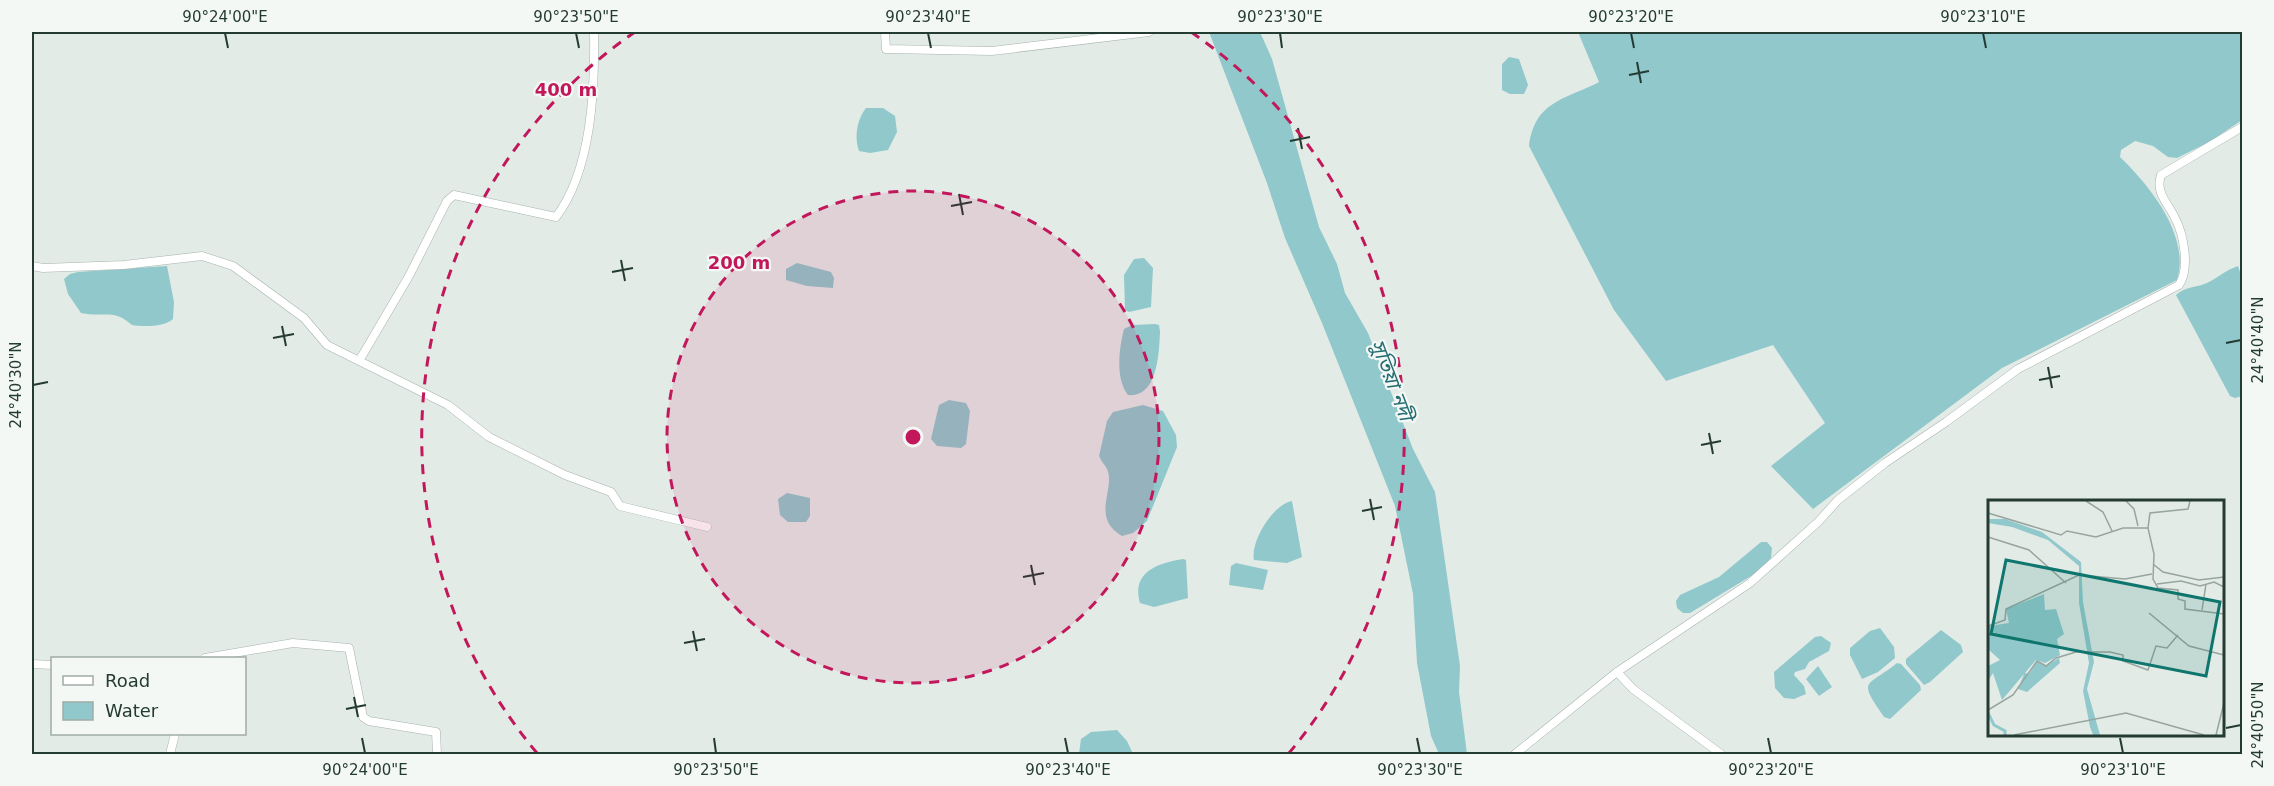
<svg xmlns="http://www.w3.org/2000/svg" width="2274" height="786" font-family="'DejaVu Sans','Noto Sans Bengali',sans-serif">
<rect width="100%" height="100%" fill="#e3ebe7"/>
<path fill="#90c8cb" d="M1209,32H1260L1272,59L1319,227L1337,264L1345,293L1368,333L1413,449L1435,492L1460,666L1459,692L1467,754H1439L1431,736L1417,663L1413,594L1395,506L1322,323L1285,238L1267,183Z
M1578,32H2242V120L2211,141L2177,158L2168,157L2153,146L2135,141L2121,150L2120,157C2149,185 2191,236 2177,280L2002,368L1813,509L1771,466L1825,423L1773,345L1666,381L1614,310L1529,146C1535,101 1564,100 1599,82Z
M1509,57L1519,59L1528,85L1524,94H1510L1502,90V64Z
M866,108H883L895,116L897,132L888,150L870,153L859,151C854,138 857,119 866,108Z
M1144,258L1153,268L1151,307L1129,312L1125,310L1124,275L1134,259Z
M797,263L831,272L834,278L833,288L807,286L786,280V269Z
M167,266L174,302L173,319C165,327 143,327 132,325C113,308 104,318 81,313L68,294L64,279L70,274L78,272Z
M2238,266L2242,278V396L2235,398L2230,396L2176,295C2186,286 2196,288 2207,283C2219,277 2226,270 2238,266Z
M1155,324L1159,325L1160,332C1159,352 1158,398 1128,395C1115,378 1119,349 1124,329L1132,325Z
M949,400L966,403L970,411L966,444L961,448L937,446L931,439L939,405Z
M1143,405L1163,411L1176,435L1177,447L1147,521L1133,533L1122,536C1090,517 1116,489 1107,469C1105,465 1101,461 1099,456L1107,421L1113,412Z
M787,493L810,498V516L806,522H788L780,515L778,499Z
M1292,501L1302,557L1287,563L1254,560C1250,542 1273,504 1292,501Z
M1761,542H1767L1772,548L1771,558L1761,570L1690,613H1683L1677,608L1676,601L1680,595L1719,577Z
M1183,559L1186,560L1188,598L1154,607L1140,603C1131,572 1158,563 1183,559Z
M1236,563L1268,570L1263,590L1229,585L1231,566Z
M1880,628L1894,647L1895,658L1878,672L1862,679L1850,655V648L1870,631Z
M1941,630L1961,645L1963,652L1930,682L1924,685L1906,664V659Z
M1821,636L1831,643L1829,651L1809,662L1805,669L1795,672L1794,675L1804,686L1806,694L1794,699L1784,698L1775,688L1774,672L1815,637Z
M1897,663L1901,664L1920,685L1921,690L1890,719L1884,717C1857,678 1866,688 1897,663Z
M1818,666L1832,687L1819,696L1806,679Z
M1117,730L1127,741L1133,754H1079L1081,739L1091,732Z"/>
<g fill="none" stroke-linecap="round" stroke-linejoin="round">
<g stroke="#a6b3ad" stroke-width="9">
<path id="minor" d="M885,32L886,49L992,51L1149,32
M32,266L43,268L124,265L202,256L233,266L304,318L327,345L448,405L489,437L565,475L611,492L620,506L707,527
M359,361L409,276L447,201L454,195L556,217C592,170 595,88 594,32
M205,658L293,643L349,648L363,717L369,721L436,732L437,754
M32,664L52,665
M1617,672L1633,689L1721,754
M170,754L175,734
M1515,754L1617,672L1750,583L1818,522L1838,500L1885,463L1946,422L2018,369L2179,285C2190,269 2184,235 2175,218C2168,203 2155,193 2161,175L2242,127"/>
</g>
<use href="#minor" stroke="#fff" stroke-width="8"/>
</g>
<path fill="none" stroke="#243b32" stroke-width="2" d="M225,33L228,48M576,33L579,48M928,33L931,48M1280,33L1282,48M1631,33L1634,48M1983,33L1986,48M1637,62L1641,83M1629,75L1649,71M1298,128L1302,149M1290,141L1310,137M959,194L963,215M951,206L972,202M621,260L625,281M612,272L633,268M282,326L286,346M273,338L294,334M2226,343L2241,340M2048,367L2052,388M2039,380L2060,376M33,385L48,382M1709,433L1713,454M1701,445L1721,441M1370,499L1374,520M1362,511L1382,507M1031,565L1035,585M1023,577L1044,573M693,631L697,651M684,643L705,639M354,697L358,717M346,709L366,705M2226,728L2241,725M362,738L365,753M714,738L716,753M1065,738L1068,753M1417,738L1420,753M1768,738L1771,753M2120,738L2123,753"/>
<circle cx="913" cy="437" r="246" fill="#c2185b" fill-opacity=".12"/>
<g fill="none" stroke="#c2185b" stroke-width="3" stroke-dasharray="10 8">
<circle cx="913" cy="437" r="246"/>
<path d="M537 753A491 491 0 0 1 635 32M1191 32A491 491 0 0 1 1289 753"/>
</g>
<g text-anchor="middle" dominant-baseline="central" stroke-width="4.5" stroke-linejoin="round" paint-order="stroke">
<g font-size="20" font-style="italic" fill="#246c71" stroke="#f3f8f5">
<text transform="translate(1392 380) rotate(69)">সুতিয়া নদী</text>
</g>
</g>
<g transform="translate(1988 500)">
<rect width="236" height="236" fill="#e3ebe7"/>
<path d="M0,19H17L54,32L93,62L95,102L106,162L99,189L112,235H105L102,227L95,191L101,163L91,103V66L60,40L24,27L0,23ZM56,94L57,110L68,109L76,134L69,139L72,155L57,163L48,160L37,173L41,174L49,161L57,166L71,158L72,163L39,192L30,189L36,174L14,200L5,173L0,181V166L12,160L0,149V122L1,126L21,123L18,109Z" fill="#90c8cb"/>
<path fill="none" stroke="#90c8cb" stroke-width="3" d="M0,213L6,225L17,231V235"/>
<path fill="none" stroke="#97a59f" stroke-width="1.5" d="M98,1L115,12L124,31M138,1L146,9L150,26M0,13L73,35L79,31L108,37L135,28H160L166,54L165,79L170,88L190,90V99L197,101V109L236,114M160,28L162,13L200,9L202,1M0,37L41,50L78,83M165,64L175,72L211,80L236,77M169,84L193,81L212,86L226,82L236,87M214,110L218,84M161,113L201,146L236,155M0,126L17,120L18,109L91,75L137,79L164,74M0,210L25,195L49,161L58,166L68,158L88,152H122L135,155V161L160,170L168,146L179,148L190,135M26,235L138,213L216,235M228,235L236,203"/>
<path fill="#0f766e" fill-opacity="0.15" stroke="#0f766e" stroke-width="3" d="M18,60L232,102L218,176L3,134Z"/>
<rect width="236" height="236" fill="none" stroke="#243b32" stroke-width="3"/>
</g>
<circle cx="913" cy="437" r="9" fill="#c2185b" stroke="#f3f8f5" stroke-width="3"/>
<g font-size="18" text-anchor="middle" font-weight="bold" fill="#c2185b" stroke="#f3f8f5" stroke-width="4.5" stroke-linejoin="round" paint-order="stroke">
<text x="566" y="96">400 m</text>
<text x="739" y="269">200 m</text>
</g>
<rect width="2274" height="786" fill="none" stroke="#f3f8f5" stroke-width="66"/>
<rect x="51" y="657" width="195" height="78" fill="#f3f8f5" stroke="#a0aca7" stroke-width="1.5"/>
<rect x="63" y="676" width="30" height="9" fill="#ffffff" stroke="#a0aca7" stroke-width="1.5"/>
<text x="105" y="687" font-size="18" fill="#243b32">Road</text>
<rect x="63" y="702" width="30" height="18" fill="#90c8cb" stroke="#a0aca7" stroke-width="1.5"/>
<text x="105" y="717" font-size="18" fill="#243b32">Water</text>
<rect x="33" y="33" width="2208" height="720" fill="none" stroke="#243b32" stroke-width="2"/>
<g font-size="15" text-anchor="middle" fill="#243b32">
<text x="225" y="22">90°24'00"E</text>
<text x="576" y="22">90°23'50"E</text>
<text x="928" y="22">90°23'40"E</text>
<text x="1280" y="22">90°23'30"E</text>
<text x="1631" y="22">90°23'20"E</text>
<text x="1983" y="22">90°23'10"E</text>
<text transform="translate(2258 340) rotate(-90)" y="5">24°40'40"N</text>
<text transform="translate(16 385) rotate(-90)" y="5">24°40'30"N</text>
<text transform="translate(2258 725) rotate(-90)" y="5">24°40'50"N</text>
<text x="365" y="775">90°24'00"E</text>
<text x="716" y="775">90°23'50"E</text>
<text x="1068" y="775">90°23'40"E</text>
<text x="1420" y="775">90°23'30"E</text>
<text x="1771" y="775">90°23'20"E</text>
<text x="2123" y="775">90°23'10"E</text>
</g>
</svg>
